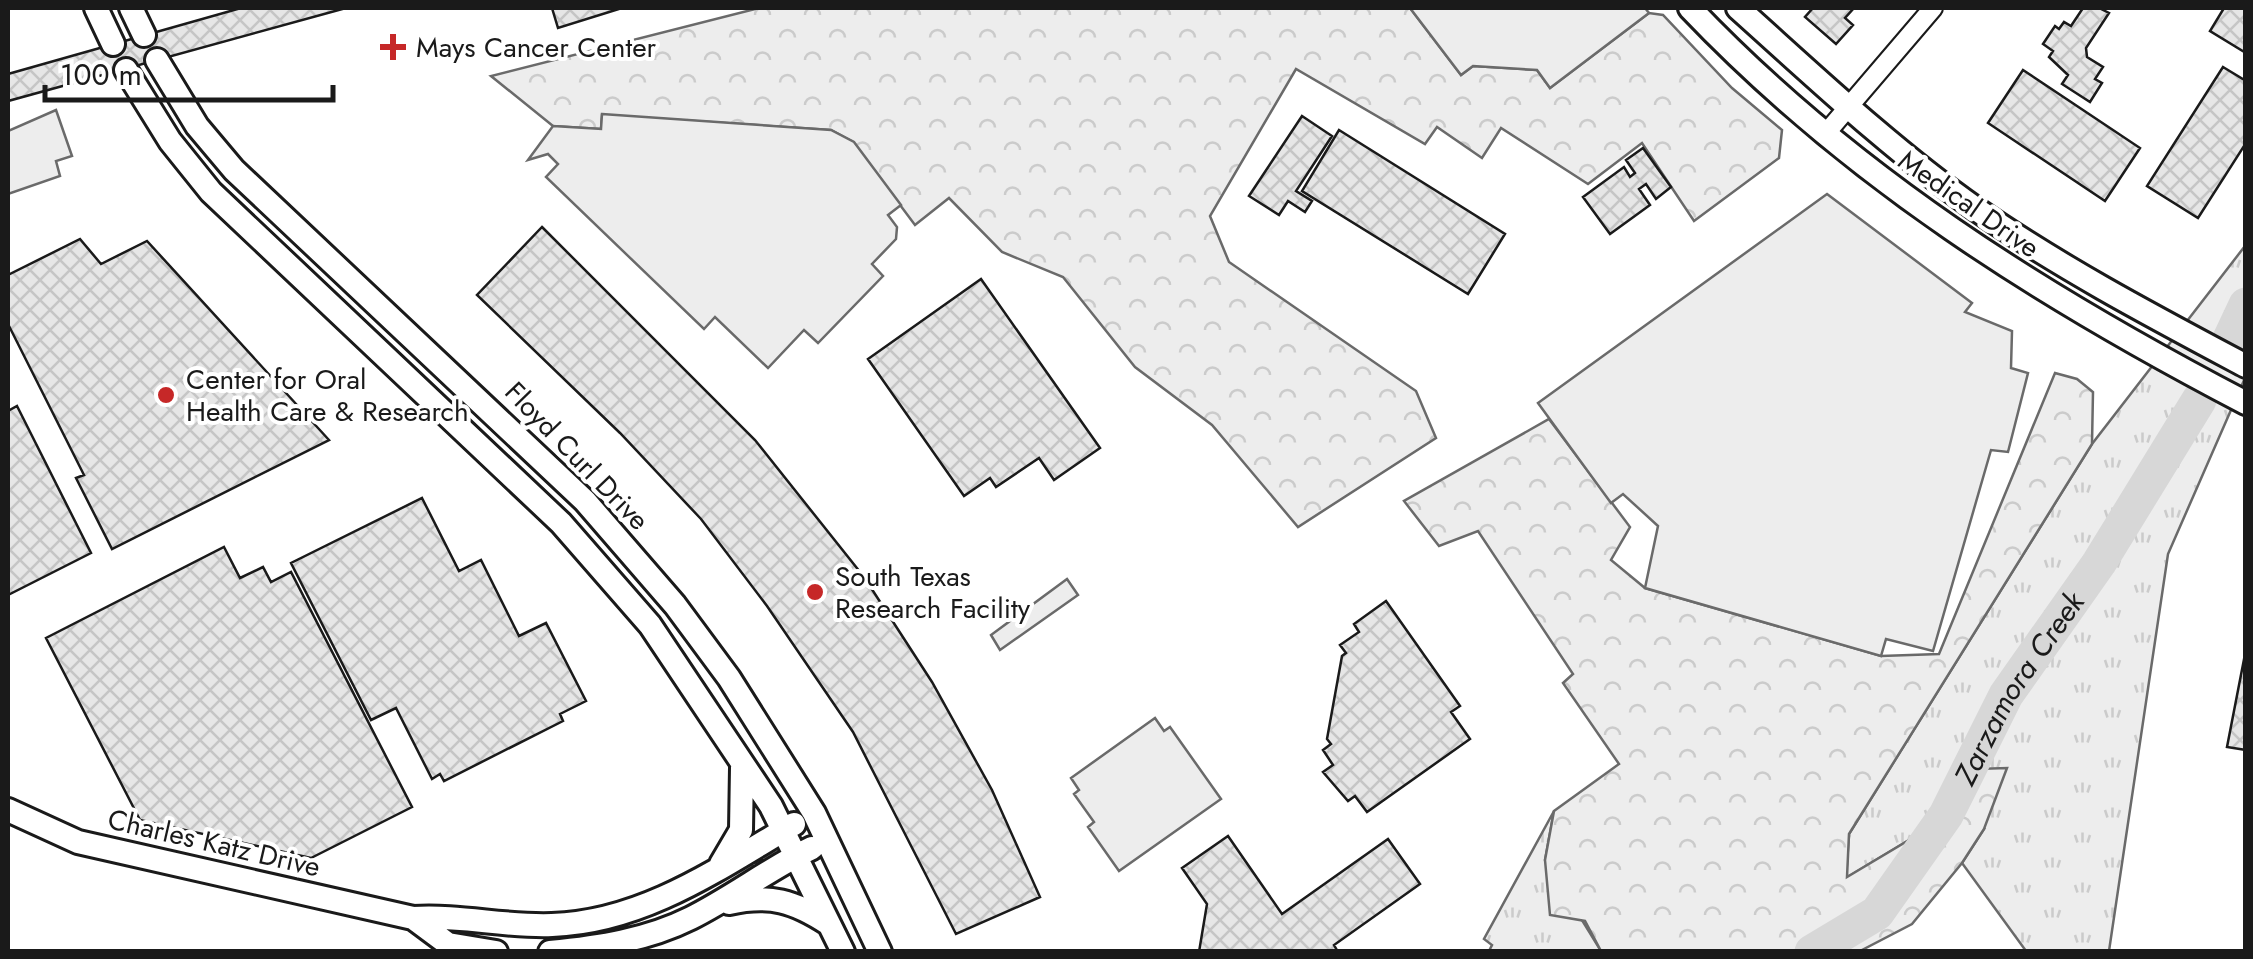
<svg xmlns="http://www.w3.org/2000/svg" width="2253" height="959" font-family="Jost,sans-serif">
<defs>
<pattern id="grass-tufts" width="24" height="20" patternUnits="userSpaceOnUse" patternTransform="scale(2.5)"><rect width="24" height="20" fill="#ededed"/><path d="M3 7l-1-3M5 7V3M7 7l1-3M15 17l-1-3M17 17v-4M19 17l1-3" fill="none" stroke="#cbcbcb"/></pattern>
<pattern id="forest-crowns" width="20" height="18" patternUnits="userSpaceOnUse" patternTransform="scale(2.5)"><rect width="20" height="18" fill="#ededed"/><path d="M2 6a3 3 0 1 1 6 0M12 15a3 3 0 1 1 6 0" fill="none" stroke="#cbcbcb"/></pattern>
<pattern id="building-cross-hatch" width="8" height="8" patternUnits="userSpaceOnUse" patternTransform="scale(2.5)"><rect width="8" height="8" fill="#e6e6e6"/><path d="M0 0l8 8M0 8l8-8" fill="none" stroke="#c5c5c5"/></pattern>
</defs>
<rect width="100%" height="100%" fill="#fff"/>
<path fill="url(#grass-tufts)" stroke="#6a6a6a" stroke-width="2.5" d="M2245,246V378L2168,554L2109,951H2026L1962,863L1984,829L1935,817L1914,837L1846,878L1849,834L2092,444Z
M1554,811L1545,860L1601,951H1489L1492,945L1484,939Z"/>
<path fill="url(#forest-crowns)" stroke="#6a6a6a" stroke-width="2.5" d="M759,8H1410L1461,75L1473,66L1537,70L1550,88L1649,13L1663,15L1732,88L1782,130L1779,158L1694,221L1642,143L1588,184L1501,128L1482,158L1437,127L1425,144L1296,69L1210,216L1229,262L1416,391L1436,438L1298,527L1212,425L1135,367L1063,277L1002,252L949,198L915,225L853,142L831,130L602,115L601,129L553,126L491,76Z
M2055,373L2077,379L2093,392L2092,444L1849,834L1847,877L1914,837L1976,769L2007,768L1984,829L1962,863L1912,924L1860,951H1601L1585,921L1550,915L1545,860L1554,811L1619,764L1563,683L1573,674L1478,531L1439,546L1404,501L1549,419L1630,527L1611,560L1645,588L1881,656L1939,654Z"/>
<path fill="#ededed" stroke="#6a6a6a" stroke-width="2.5" d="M1410,8H1645L1649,13L1550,88L1537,70L1473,66L1461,75Z
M56,110L72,156L56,161L60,176L8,194V131Z
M602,114L831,130L854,142L901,205L888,215L897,227L896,239L872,264L883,276L818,343L804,330L768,368L715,317L704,329L546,177L558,164L548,154L528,160L553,126L601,129Z
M1827,194L1972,303L1965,312L2012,331L2011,368L2028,373L2008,452L1991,450L1933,651L1886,639L1881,656L1645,588L1658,526L1623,494L1611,503L1538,403Z
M1067,579L1078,595L1000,650L991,635Z
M1155,718L1164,731L1170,727L1221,799L1119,871L1088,827L1094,822L1074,794L1079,790L1071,778Z"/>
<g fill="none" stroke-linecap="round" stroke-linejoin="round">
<g stroke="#d7d7d7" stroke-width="35">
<path d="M2230,339L2246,305"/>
<path id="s1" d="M1812,952L1877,913L1946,815L2006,695L2099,563L2199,400"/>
</g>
</g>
<path fill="url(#building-cross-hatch)" stroke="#1a1a1a" stroke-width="2.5" d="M241,8H346L8,101V74Z
M552,8H622L558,28Z
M1813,8H1854L1845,18L1853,25L1836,44L1805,17Z
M2083,8H2099L2109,13L2086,48L2087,57L2103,67L2095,79L2102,83L2090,102L2062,84L2068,75L2049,57L2053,51L2043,44L2055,26L2059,29L2064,22L2071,26Z
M2224,8H2246V53L2210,31Z
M2223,67L2246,81V143L2198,218L2147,186Z
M2023,70L2140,148L2105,201L1988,123Z
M1302,116L1332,136L1296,191L1312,201L1305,212L1288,201L1279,215L1249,196Z
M1339,130L1505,234L1468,294L1302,191Z
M1643,148L1671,187L1656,199L1646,184L1639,189L1650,205L1610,234L1583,197L1624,167L1630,177L1635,173L1626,160Z
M542,227L755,440L864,577L932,682L992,790L1040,897L956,934L853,732L767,606L701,519L620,433L477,295Z
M80,239L101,264L147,241L329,440L112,549L76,478L84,475L8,324V275Z
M981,279L1100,448L1054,480L1039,458L996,487L990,478L964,496L868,359Z
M17,406L91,553L8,595V411Z
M422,498L459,571L481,560L519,636L546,623L586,701L560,714L563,721L444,781L440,774L432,779L396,708L371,720L291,563Z
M224,547L240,578L263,567L271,582L291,572L412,807L311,858L140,820L46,638Z
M1386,601L1460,706L1451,712L1470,739L1367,812L1355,796L1348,801L1323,772L1333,765L1323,750L1331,744L1327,739L1342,656L1346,653L1340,645L1359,632L1354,624Z
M2246,649V750L2227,747Z
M1228,836L1282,914L1388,839L1420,884L1334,945L1338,952H1199L1207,904L1182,868Z"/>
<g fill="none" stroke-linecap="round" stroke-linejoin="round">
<g stroke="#1a1a1a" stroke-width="22">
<path id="minor" d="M1827,132L1933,8"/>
</g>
<g stroke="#1a1a1a" stroke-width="28">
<path id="tertiary" d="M96,8L113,44
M131,8L144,35
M1690,8C1851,177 2041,296 2246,403
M1738,8C1815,77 1891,149 1976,209C2061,268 2154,317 2246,366
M157,60L197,126L234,170L585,501L675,605L729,678L814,813L880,952
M126,70L170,141L211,192L561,523L650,625L771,806L843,952
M8,810L78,842L413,918C461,915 505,927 552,925C643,922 718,869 794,824
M721,864L741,830L742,768
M729,903C770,894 794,901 829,924
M413,918L448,944L496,952
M550,952C599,947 647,940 691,918C733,897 770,868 812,848"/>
</g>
<use href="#minor" stroke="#fff" stroke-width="18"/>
<use href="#tertiary" stroke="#fff" stroke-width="22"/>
</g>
<g fill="#c62828" stroke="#fff" stroke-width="4">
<path d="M388 32h10v10h10v10h-10v10h-10v-10h-10v-10h10z"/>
<circle cx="166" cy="395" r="10"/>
<circle cx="815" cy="592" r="10"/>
</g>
<g text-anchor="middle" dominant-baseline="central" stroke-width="8" stroke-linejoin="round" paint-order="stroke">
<g font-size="28" fill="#1a1a1a" stroke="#fff" text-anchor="start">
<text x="416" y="47">Mays Cancer Center</text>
<text x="186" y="379">Center for Oral<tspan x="186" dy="32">Health Care &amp; Research</tspan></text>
<text x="835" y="576">South Texas<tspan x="835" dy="32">Research Facility</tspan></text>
</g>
<g font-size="28" fill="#1a1a1a" stroke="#fff">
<text transform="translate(1969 204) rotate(35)">Medical Drive</text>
<text transform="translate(577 456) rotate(46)">Floyd Curl Drive</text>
<text transform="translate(214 843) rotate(13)">Charles Katz Drive</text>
</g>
<g font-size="30" font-style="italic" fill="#1a1a1a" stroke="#fff">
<text stroke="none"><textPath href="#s1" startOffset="342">Zarzamora Creek</textPath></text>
</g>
</g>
<rect width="2253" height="959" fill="none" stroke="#1a1a1a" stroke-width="20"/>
<path d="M45 85v15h288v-15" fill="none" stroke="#1a1a1a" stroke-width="5"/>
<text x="60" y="85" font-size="30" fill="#1a1a1a" stroke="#ffffff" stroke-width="8" paint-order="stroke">100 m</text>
</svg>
